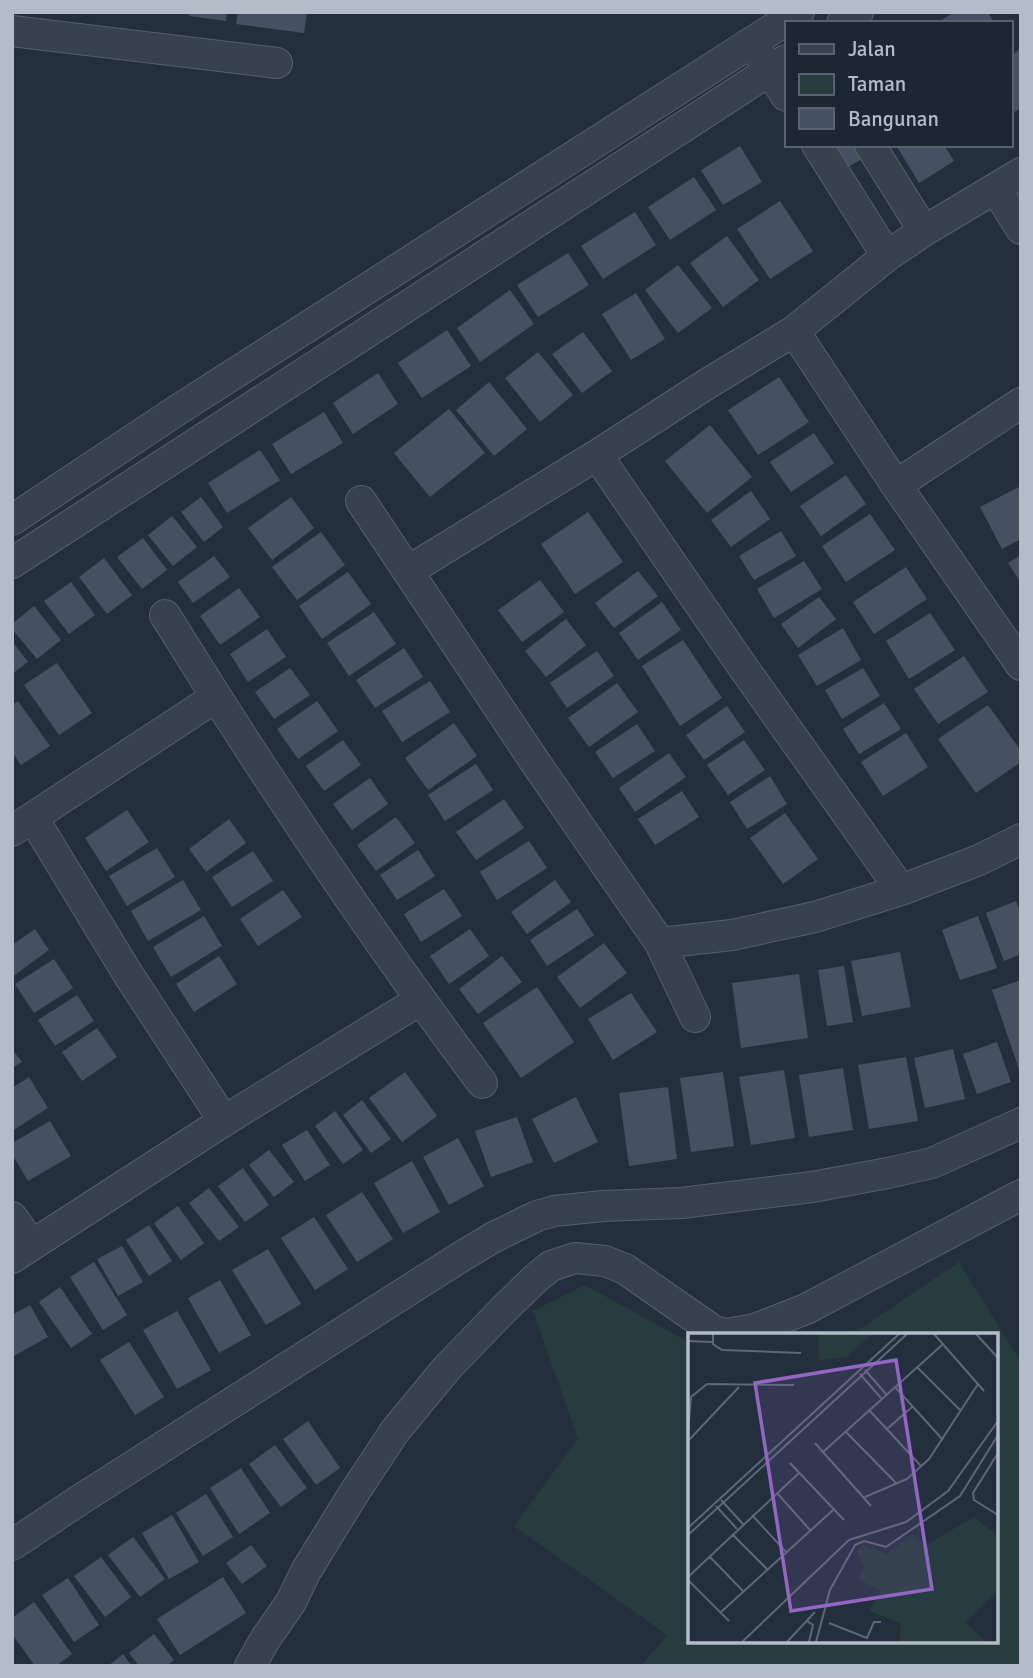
<svg xmlns="http://www.w3.org/2000/svg" width="1033" height="1678" font-family="Signika,sans-serif">
<rect width="100%" height="100%" fill="#242f3e"/>
<path fill="#263c3f" d="M959,1262L1021,1362V1666H641L667,1635L514,1526L578,1439L533,1311L585,1285L690,1343V1641H996V1335H851Z"/>
<path fill="#455162" d="M190,12H227L226,21L189,16Z
M238,12H307L304,33L236,24Z
M955,12H988L994,23H936Z
M1019,50L1021,54V108L1015,112L1010,104V56Z
M829,145H859L865,157L840,172Z
M896,145H944L954,161L919,183Z
M740,146L762,182L723,205L701,170Z
M694,177L716,210L670,240L648,207Z
M780,201L813,251L770,279L737,229Z
M635,212L656,245L603,279L581,246Z
M727,236L759,280L723,307L690,263Z
M568,253L589,285L538,317L517,285Z
M678,265L712,308L678,333L645,290Z
M510,290L534,324L480,362L457,328Z
M636,293L665,339L631,360L602,314Z
M447,330L471,366L422,398L398,363Z
M583,332L612,371L582,393L552,354Z
M538,352L573,395L540,422L505,378Z
M378,373L398,404L353,434L333,403Z
M779,377L809,422L758,455L728,410Z
M489,382L527,429L494,456L456,410Z
M449,409L485,453L430,497L394,453Z
M324,412L343,443L291,474L272,444Z
M710,425L752,477L707,513L665,461Z
M814,433L834,463L791,492L770,462Z
M260,450L280,480L227,513L208,483Z
M846,475L866,504L821,536L800,506Z
M1021,486V539L1002,549L980,507Z
M751,491L770,519L731,547L711,520Z
M201,497L223,527L204,542L181,512Z
M291,497L314,528L272,560L248,528Z
M588,512L623,562L575,594L541,544Z
M870,514L895,550L846,582L822,546Z
M172,516L197,547L173,566L148,535Z
M781,531L796,556L754,580L739,556Z
M321,532L345,565L297,600L272,567Z
M143,538L167,570L142,589L117,557Z
M1021,555V583L1008,563Z
M214,556L230,577L193,603L178,582Z
M104,558L132,595L107,614L79,577Z
M804,561L822,589L774,618L757,589Z
M906,567L927,599L874,634L853,602Z
M638,571L658,596L614,628L595,603Z
M348,572L371,604L322,639L299,606Z
M540,580L564,612L522,642L498,610Z
M71,582L95,615L69,634L44,601Z
M239,588L260,617L220,645L200,616Z
M819,597L836,619L798,648L781,624Z
M662,602L681,630L638,660L619,633Z
M34,606L61,640L37,659L12,629V624Z
M374,612L396,644L349,676L327,643Z
M930,613L955,650L909,679L886,641Z
M566,619L586,645L546,677L525,651Z
M843,628L861,660L817,686L798,655Z
M267,629L286,657L248,682L230,654Z
M683,640L722,698L680,726L642,666Z
M12,641L28,662L12,674Z
M404,648L423,677L375,708L356,680Z
M597,651L614,676L567,708L550,683Z
M964,656L988,692L938,724L914,689Z
M57,663L92,713L59,735L24,685Z
M290,668L310,695L274,719L255,692Z
M863,668L880,696L842,719L825,690Z
M430,681L450,712L402,742L382,711Z
M617,683L638,712L589,747L568,718Z
M18,701L50,746L21,765L12,752V705Z
M317,701L338,731L298,759L277,729Z
M884,703L901,729L859,754L843,729Z
M988,705L1021,751V762L976,793L938,739Z
M727,706L745,732L704,760L686,735Z
M454,723L477,756L428,790L405,758Z
M637,724L655,751L613,778L595,752Z
M906,733L928,767L883,796L861,762Z
M343,740L361,765L324,791L306,766Z
M744,740L765,770L728,795L707,765Z
M669,753L686,777L635,812L619,788Z
M476,764L493,790L445,821L428,795Z
M770,776L787,804L747,829L730,802Z
M370,778L388,804L352,830L333,804Z
M682,791L699,817L655,845L638,819Z
M504,799L524,828L476,860L456,832Z
M127,810L149,842L106,871L85,838Z
M785,813L818,859L783,884L750,838Z
M396,817L415,843L376,871L357,845Z
M229,819L246,843L206,872L189,849Z
M529,841L547,868L497,900L480,872Z
M157,848L175,877L127,906L109,876Z
M418,850L435,876L397,900L380,875Z
M253,851L273,881L232,907L212,877Z
M183,880L201,910L148,941L131,911Z
M555,880L571,902L527,934L511,912Z
M444,889L462,916L421,942L404,914Z
M283,890L302,917L258,946L240,919Z
M1016,901L1021,913V954L1004,961L986,913Z
M577,909L594,935L547,966L530,940Z
M204,916L222,946L171,977L153,947Z
M978,916L997,968L960,980L942,930Z
M35,929L49,950L12,977V945Z
M470,929L489,956L449,984L430,956Z
M604,943L627,973L580,1008L557,977Z
M900,952L911,1007L862,1016L851,961Z
M219,956L237,984L194,1012L176,984Z
M502,956L522,982L478,1014L459,989Z
M54,959L73,988L34,1013L15,984Z
M844,966L853,1022L827,1026L818,970Z
M799,974L808,1038L741,1048L732,983Z
M1021,980V1072H1020L992,990Z
M537,987L574,1042L521,1078L483,1023Z
M631,993L657,1032L613,1060L588,1019Z
M77,995L94,1021L55,1046L38,1020Z
M97,1028L117,1057L82,1081L62,1052Z
M997,1042L1011,1082L977,1094L963,1054Z
M12,1049L22,1062L12,1068Z
M953,1049L965,1099L925,1108L914,1058Z
M906,1057L918,1121L869,1129L858,1065Z
M843,1068L853,1130L809,1137L799,1075Z
M784,1070L795,1138L751,1145L739,1077Z
M405,1072L437,1116L402,1142L369,1098Z
M723,1072L734,1146L691,1152L680,1078Z
M29,1077L48,1108L12,1131V1088Z
M668,1087L677,1159L629,1166L619,1093Z
M576,1097L598,1142L554,1163L532,1119Z
M362,1100L391,1139L371,1153L343,1115Z
M335,1111L363,1150L343,1164L315,1126Z
M517,1117L533,1162L491,1177L475,1131Z
M50,1121L71,1156L28,1181L12,1154V1143Z
M307,1130L330,1165L305,1181L282,1145Z
M458,1138L484,1186L449,1205L423,1157Z
M269,1150L294,1182L274,1197L249,1165Z
M412,1161L440,1212L403,1233L374,1183Z
M243,1168L269,1205L245,1222L218,1186Z
M209,1188L239,1227L219,1241L189,1203Z
M362,1192L393,1239L357,1262L326,1215Z
M178,1206L204,1243L181,1260L154,1223Z
M314,1217L348,1269L315,1290L281,1238Z
M149,1225L172,1261L149,1276L126,1240Z
M122,1246L143,1282L118,1296L97,1259Z
M268,1249L301,1304L266,1325L232,1270Z
M94,1262L127,1315L103,1330L70,1277Z
M220,1280L251,1335L219,1353L188,1298Z
M60,1287L92,1334L71,1348L39,1302Z
M30,1305L48,1337L12,1357V1315Z
M177,1311L211,1370L177,1389L143,1330Z
M129,1342L164,1397L135,1415L100,1360Z
M308,1421L340,1468L316,1485L283,1439Z
M275,1445L307,1488L281,1507L249,1464Z
M241,1468L270,1513L239,1534L210,1488Z
M206,1494L233,1537L203,1556L176,1513Z
M172,1515L199,1562L169,1579L142,1533Z
M133,1537L165,1579L140,1597L108,1555Z
M251,1545L267,1566L242,1584L226,1563Z
M101,1557L131,1597L105,1617L74,1576Z
M223,1577L246,1613L180,1655L157,1619Z
M68,1578L99,1625L74,1642L42,1595Z
M34,1602L72,1654L56,1666H35L12,1634V1618Z
M154,1634L174,1660L166,1666H139L129,1653Z
M123,1654L132,1666H108Z"/>
<g fill="none" stroke-linecap="round" stroke-linejoin="round">
<g stroke="#565f6c" stroke-width="32">
<path id="street" d="M842,23L858,12
M12,31L277,63
M760,55L786,96
M817,145L887,256
M870,145L924,231
M996,189L1021,229
M794,331L896,485L1021,665
M597,455L745,670L901,890
M896,485L1021,403
M361,501L533,759L660,943L695,1017
M12,520L176,411L799,12
M12,563L786,60
M408,571L597,455L707,384L794,331L887,256L924,231L1021,173
M165,615C264,775 369,932 482,1083
M33,818L128,974L224,1121
M12,831L216,697
M660,943L732,935L815,917L901,890L979,860L1021,839
M12,1217L32,1245
M12,1258L224,1121L420,1000
M12,1545L78,1501L459,1258L494,1237L537,1216L554,1211L603,1206L681,1203L812,1187L888,1173L932,1163L1021,1123
M250,1666L266,1638L291,1602L306,1571L354,1493L395,1431L447,1368L504,1309L536,1278L551,1266L575,1258L605,1261L625,1269L714,1331L726,1334L755,1329L806,1309L1021,1195"/>
</g>
<use href="#street" stroke="#38414e" stroke-width="30"/>
</g>
<g transform="translate(688 1333)">
<rect width="310" height="310" fill="#242f3e"/>
<path d="M130,1H184L159,24L131,27ZM286,184L310,203V257L278,290L298,309H211L213,290L181,278L193,258L170,246L176,233L168,217L174,212L199,221L225,201L236,213Z" fill="#263c3f"/>
<path fill="none" stroke="#5e6776" stroke-width="2" d="M25,1V11L34,17L113,20M246,1L296,58M288,1L310,25M0,8L24,9M229,34L273,78M177,37L198,61M172,41L193,65M207,54L255,107M182,78L233,133M199,96L224,74M158,99L209,151M0,101L3,64L19,51L106,52M0,108L51,54M127,110L183,173M135,119L254,12M310,120L285,160L286,167L310,182M102,130L156,187M89,160L122,197M177,164L219,146L241,126L290,51M33,167L55,191M28,173L49,196M64,182L98,219M0,195L211,1M44,201L79,236M0,202L219,1M21,223L55,258M0,244L111,140M0,247L41,288M33,279L145,177M119,288L125,292L121,309M141,290L179,305L186,289H193M54,309L161,207L218,189L260,158L310,88M99,309L127,279M128,309L142,257L167,212L176,208L198,214L272,163L310,102"/>
<path fill="#9266c3" fill-opacity="0.15" stroke="#9266c3" stroke-width="3.5" d="M208,27L244,256L103,278L67,50Z"/>
<rect width="310" height="310" fill="none" stroke="#b4bcc9" stroke-width="3.5"/>
</g>
<rect width="1033" height="1678" fill="none" stroke="#b4bcc9" stroke-width="28"/>
<rect x="785" y="21" width="228" height="126" fill="#1d2633" stroke="#59626f" stroke-width="2"/>
<rect x="799" y="44" width="35" height="10" fill="#38414e" stroke="#59626f" stroke-width="2"/>
<text x="848" y="56" font-size="21" fill="#b4bcc9">Jalan</text>
<rect x="799" y="74" width="35" height="21" fill="#263c3f" stroke="#59626f" stroke-width="2"/>
<text x="848" y="91" font-size="21" fill="#b4bcc9">Taman</text>
<rect x="799" y="108" width="35" height="21" fill="#455162" stroke="#59626f" stroke-width="2"/>
<text x="848" y="126" font-size="21" fill="#b4bcc9">Bangunan</text>
</svg>
